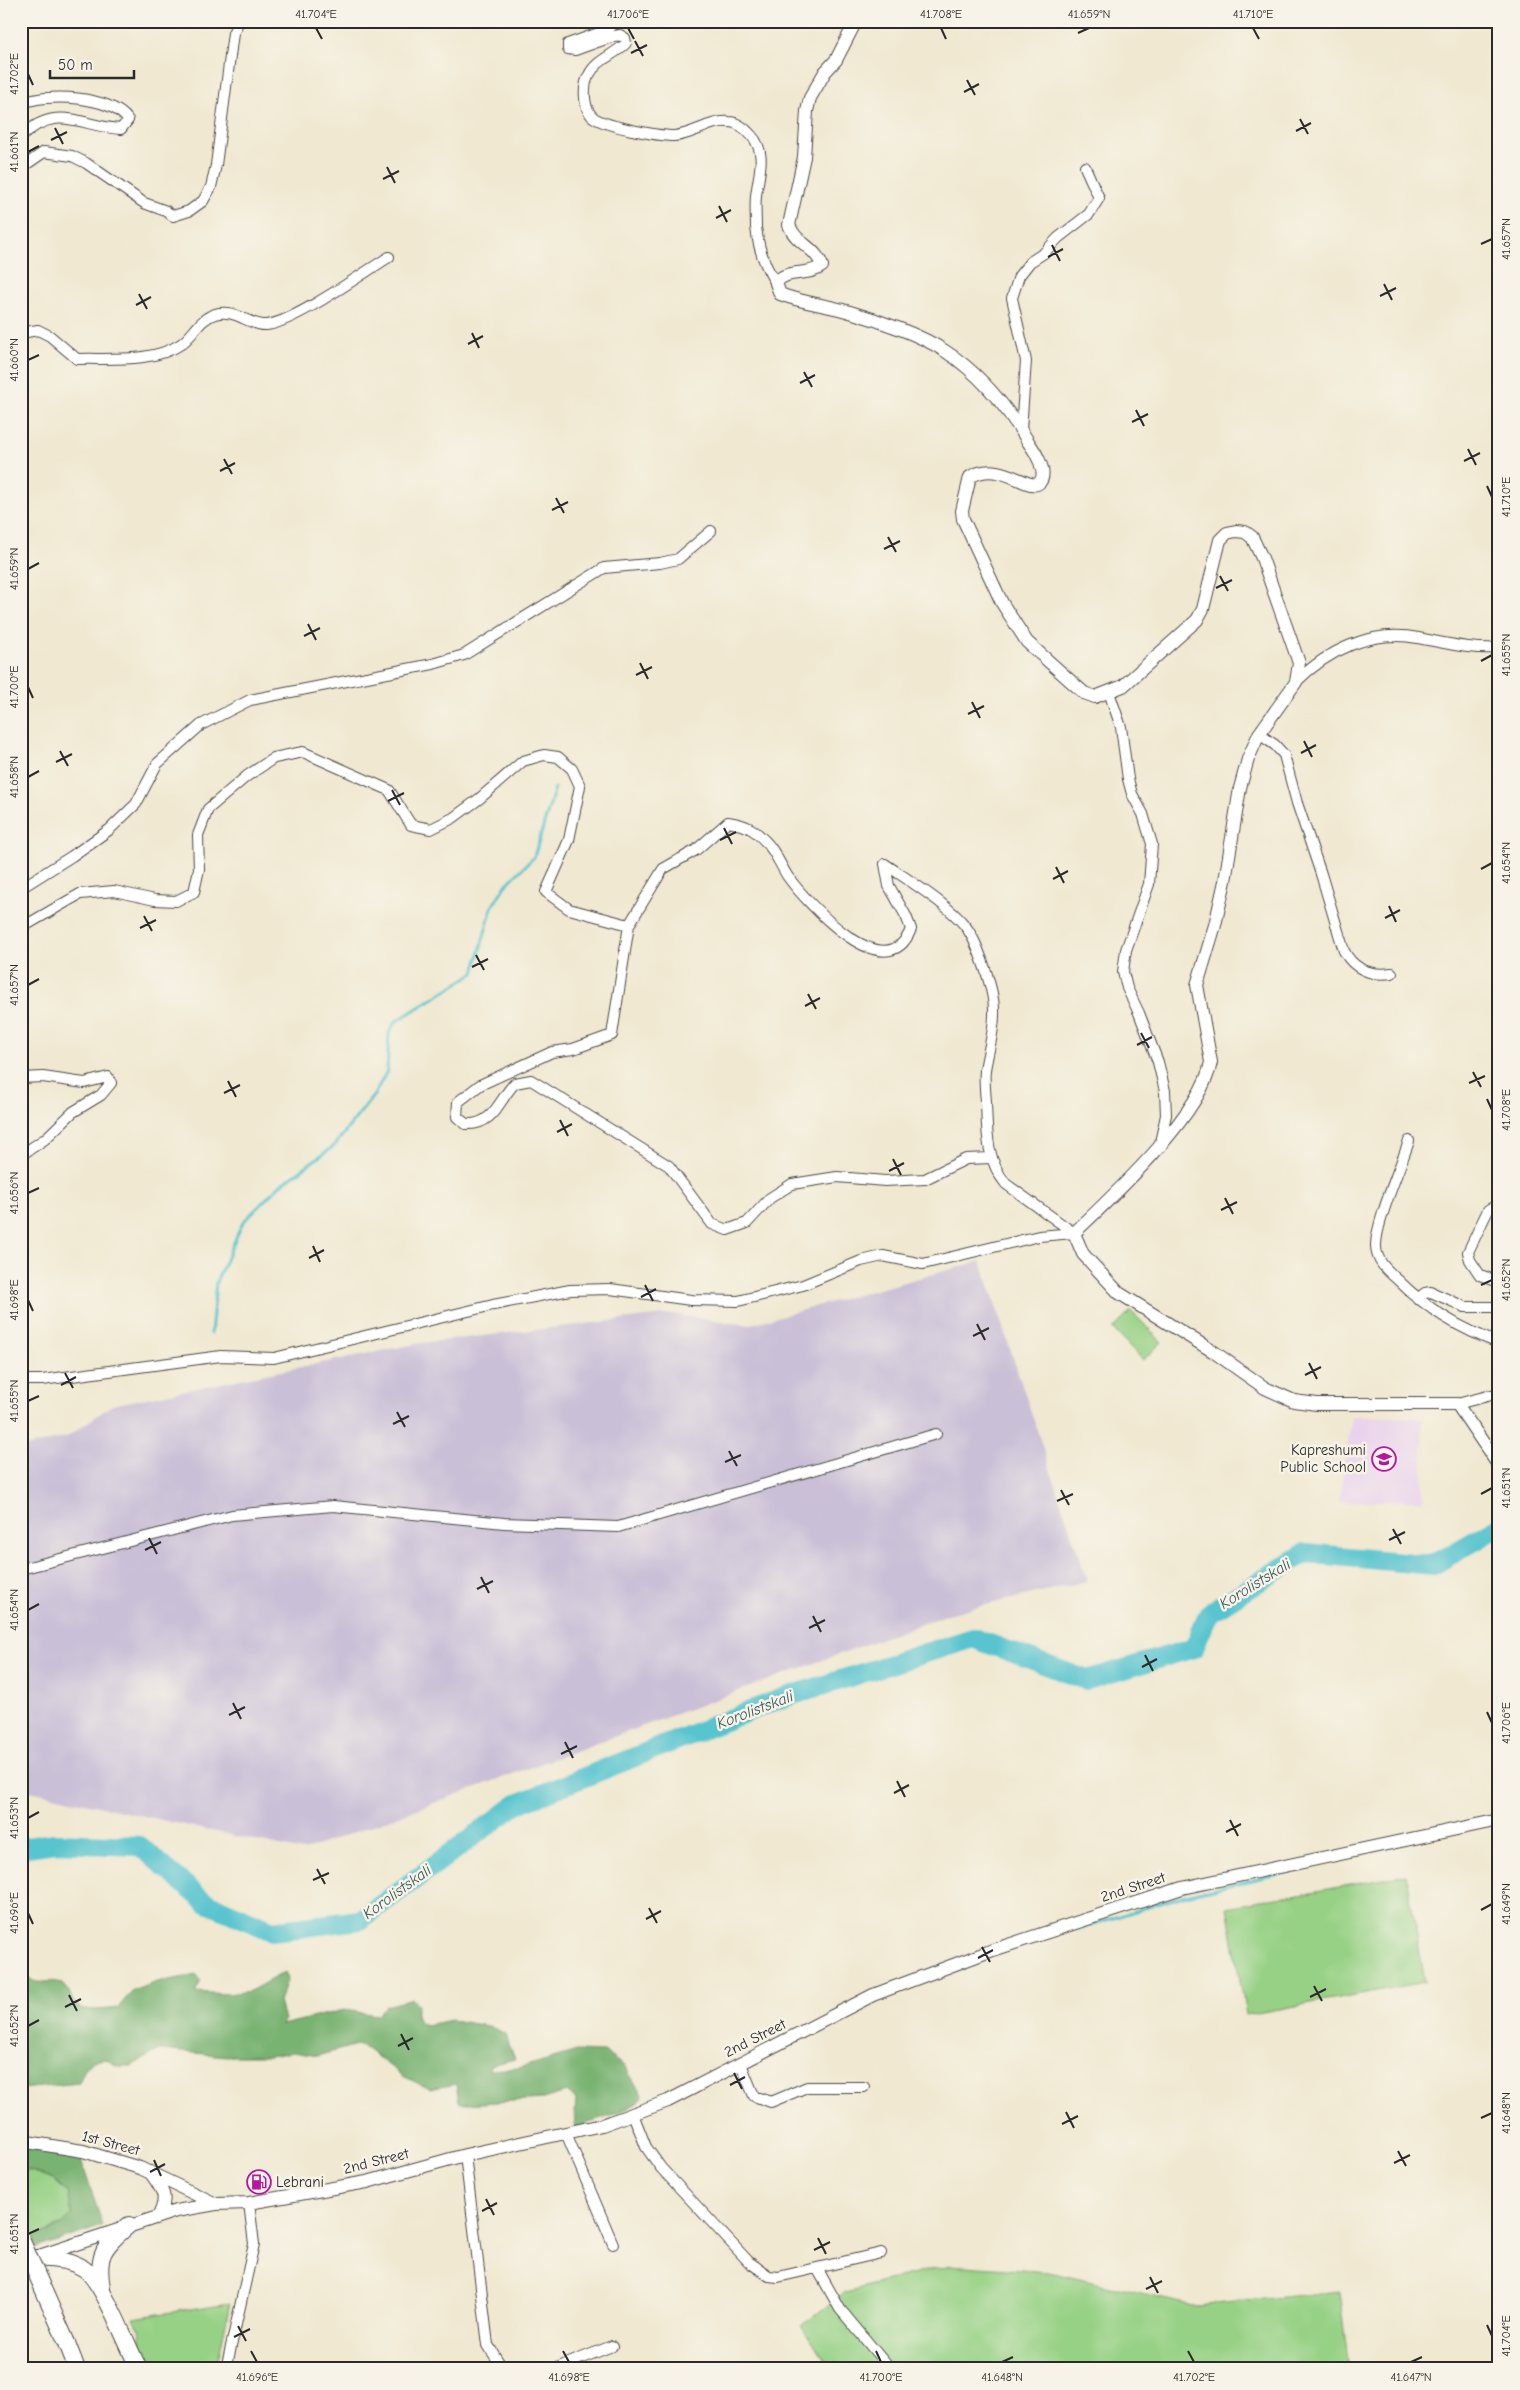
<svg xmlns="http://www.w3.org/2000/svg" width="1520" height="2390" font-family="'Comic Neue',sans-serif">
<rect width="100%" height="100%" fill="#f7f3e8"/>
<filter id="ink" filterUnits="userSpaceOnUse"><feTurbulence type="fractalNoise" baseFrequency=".02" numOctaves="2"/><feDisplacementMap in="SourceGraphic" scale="10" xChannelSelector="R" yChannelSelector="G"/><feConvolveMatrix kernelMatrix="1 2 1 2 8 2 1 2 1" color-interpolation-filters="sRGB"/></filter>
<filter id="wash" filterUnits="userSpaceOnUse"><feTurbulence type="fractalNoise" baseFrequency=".0096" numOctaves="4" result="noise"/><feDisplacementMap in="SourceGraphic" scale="20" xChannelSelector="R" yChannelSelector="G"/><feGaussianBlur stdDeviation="1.12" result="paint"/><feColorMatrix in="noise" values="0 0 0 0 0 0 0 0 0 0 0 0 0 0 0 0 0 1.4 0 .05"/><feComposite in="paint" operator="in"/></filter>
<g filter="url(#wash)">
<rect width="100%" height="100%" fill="#f0e8d0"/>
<path fill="#e9d2ed" d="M1352,1416L1422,1418L1423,1500L1339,1502Z"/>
<path fill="#c9bfd7" d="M981,1261L1087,1581L951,1613L303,1851L21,1789V1448L67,1437L112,1405L421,1343L673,1314L748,1325Z"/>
<path fill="#97d185" stroke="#617e58" d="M1131,1311L1162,1342L1143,1360L1113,1329Z
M1406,1875L1425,1982L1246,2015L1227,1907Z
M21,2168L49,2177L68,2192L72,2214L60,2226L33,2238L21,2209Z
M949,2265L1049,2272L1198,2306L1340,2291L1350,2369H832L801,2326L845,2292Z
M230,2303L216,2369H136L141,2331L133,2318Z"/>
<path fill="#79b372" stroke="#526f4e" d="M285,1972L288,1978L279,2002L284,2020L282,2025L344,2010L377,2015L386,2006L413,1999L418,2004L416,2016L419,2022L425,2025L452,2020L493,2027L505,2034L515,2059L490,2065L489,2070L519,2068L577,2051L604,2052L625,2067L643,2096C635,2111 590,2122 574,2128L576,2099L566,2092L543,2099L465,2104L459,2102L456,2084L430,2089L403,2076L367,2049L356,2045L318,2056L293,2052L269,2056H228L159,2050L131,2066H118L105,2059L93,2061L84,2071L79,2083L21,2089V1973C39,1989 45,1978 61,1983C70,1987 70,1999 76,2005C86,2013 107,2009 118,2008L132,1991L157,1982L197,1975L201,1981L195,1992L228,1994L250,1991Z
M21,2147L80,2157L103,2226L36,2248L33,2238L60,2226L72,2214L68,2192L49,2177L21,2168Z"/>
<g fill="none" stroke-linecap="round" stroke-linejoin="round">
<path stroke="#58c4cf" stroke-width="3" d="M211,1333L216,1282L243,1222L279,1186L334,1146L374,1095L387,1071L389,1033L395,1022L474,973L492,907L505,886L534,857L555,788
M1078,1929L1186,1895L1291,1871"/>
<path stroke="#58c4cf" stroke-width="20" d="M21,1848L54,1843L140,1846L205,1902L272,1931L360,1920L517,1804L780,1699L973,1638L1087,1680L1194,1648L1209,1613L1305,1553L1433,1565L1499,1527"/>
</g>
</g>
<g filter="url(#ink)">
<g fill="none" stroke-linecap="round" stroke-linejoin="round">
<g stroke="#494744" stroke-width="12">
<path id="minor" d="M620,21L599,33L568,44V49L575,50L614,36L620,35L625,38L626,43C615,55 597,59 589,75C583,85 583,105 591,115C599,126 660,136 674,136C693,135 710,120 729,122C737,122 746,129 751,135C768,153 758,175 756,196C755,206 756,217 756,227C758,246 765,267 776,283
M21,104C46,92 112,96 128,120L121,129C82,127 57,102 21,137
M21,168L44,152L72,156L86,163L144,203L166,211L173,216L189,211L203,201L211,187L216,165L233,33L239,21
M21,333L38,330L50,336L77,359C109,358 153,363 181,344C194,335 199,319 215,314C236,308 249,326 266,325C293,323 363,273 389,257
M1021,430L1026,361L1012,298L1019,276L1030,262L1044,253L1058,238L1089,214L1099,198L1085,167
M1296,682C1328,650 1372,629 1418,638C1445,643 1472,650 1499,648
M1109,692L1121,727L1128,779L1132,794L1143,814L1152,844L1149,884L1126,950L1123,972L1127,988L1139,1013L1158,1062L1165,1091L1166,1115L1159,1147
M1259,734L1275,745L1284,755L1297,803L1321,874L1344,951C1354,970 1372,976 1392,973
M885,864L889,886L906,916L911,929C887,991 807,903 788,877C780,865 775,850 765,841C753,828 746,825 728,822L696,850L663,869L629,925L612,1035L573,1049L552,1052L480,1085L458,1102L457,1117L466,1124C494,1126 499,1099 515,1083L531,1080L669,1166L712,1224L727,1230L747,1223L770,1198L792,1184L837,1177L885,1181L925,1179L966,1159L991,1158
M885,864C908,880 949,905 966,927C978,943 994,990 994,1010C995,1031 988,1050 985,1070C984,1080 985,1091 986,1101C987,1131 986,1160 1006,1184L1074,1233
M21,888L72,856L109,830L136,804L157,764L201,725L250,700L433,664L464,655L604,568L660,563L678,559L711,531
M21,928L80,894L114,891L155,900L176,901L194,892L199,869L198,835L208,809L247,776L274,758L303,752L389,790L411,825L431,829L453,818L479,799L523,761L544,755L558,757L572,769L580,786L569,840L546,892L569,909L629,925
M21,1078L43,1077L84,1083L108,1077L111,1083L101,1095L73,1112L45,1139L21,1155
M1409,1141C1401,1166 1375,1224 1376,1247C1377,1263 1388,1271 1399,1281C1428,1310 1460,1329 1499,1343
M1499,1204L1488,1210L1468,1252L1470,1260L1480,1275L1499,1282
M1417,1299L1425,1293L1431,1292L1465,1307H1499
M21,1380H42L221,1356L274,1358L493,1305L570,1290L610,1289L691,1300L738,1301L803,1285L861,1261L883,1256L923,1264L1039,1236L1074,1233
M1457,1404L1499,1393
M21,1569L232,1515L333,1506L504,1523L618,1527L936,1434
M741,2064L754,2096L771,2102L807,2087H864
M633,2114L646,2147L661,2168L749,2262L769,2276L778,2277L881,2253
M566,2133L613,2244
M465,2155L488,2345L503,2369
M817,2268L840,2309L890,2369
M226,2369L254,2244L249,2203
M554,2369L612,2346"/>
</g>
<g stroke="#494744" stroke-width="14">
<path id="tertiary" d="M856,21L836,60L825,72L810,98L807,111L804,157L789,225C795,243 817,248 822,266C808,277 786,268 776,283L780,294C802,303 828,305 850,312C878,320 921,335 945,351C981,374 1007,407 1029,443C1035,451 1048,472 1040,482C1030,494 1001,458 970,477L962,511L963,519L1002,603L1027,642L1084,693L1095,697L1123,686L1197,620L1203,609L1220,540L1227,533L1236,531L1245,532L1252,537L1262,558L1299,663L1296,682L1259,734L1248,759L1240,788L1225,881L1215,925L1197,985L1211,1062C1202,1114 1113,1196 1074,1233L1083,1254L1119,1293L1214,1352L1265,1388L1294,1401L1317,1404H1457L1499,1466
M21,2141L83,2151L140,2168L216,2204
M150,2172C163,2190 169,2197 158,2217
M21,2262L176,2211L216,2204L249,2203L367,2182L465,2155L602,2125L668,2101L873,1995L993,1950L1182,1888L1499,1820"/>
</g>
<g stroke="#494744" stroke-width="18">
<path id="trunk" d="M32,2258C50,2259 74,2259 88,2272C106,2290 127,2345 139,2369
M102,2288C96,2254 104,2247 129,2225
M67,2343L77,2369"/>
</g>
<use href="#minor" stroke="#fff" stroke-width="10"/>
<use href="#tertiary" stroke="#fff" stroke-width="12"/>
<use href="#trunk" stroke="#fff" stroke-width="16"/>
<g stroke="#494744" stroke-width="18" stroke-linecap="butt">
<path id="trunk-bridge" d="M21,2239L67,2343"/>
</g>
<use href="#trunk-bridge" stroke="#fff" stroke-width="16"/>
</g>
</g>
<path fill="none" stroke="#2b2b2b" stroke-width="2" d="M316,28L322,39M628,28L634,39M941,28L946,39M1253,28L1259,39M1078,33L1089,28M635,41L643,56M631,53L647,45M28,74L33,85M967,80L975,95M964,92L979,84M1300,119L1308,134M55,128L63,144M1296,131L1311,123M51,140L67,132M28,152L39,146M387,167L395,183M383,179L399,171M719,206L727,222M716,218L731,210M1481,244L1492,239M1052,245L1060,261M1048,257L1063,249M1384,284L1392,300M139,294L147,309M1380,296L1396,288M136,305L151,297M472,333L479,348M468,344L483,336M28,360L39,355M804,372L812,387M800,383L815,375M1136,410L1144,426M1132,422L1148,414M1468,449L1476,465M224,459L232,474M1464,461L1480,453M220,471L235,463M1487,486L1492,497M556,498L564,513M552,510L568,502M888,537L896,552M884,549L900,541M28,569L39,563M1220,576L1228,591M1216,588L1232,580M308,624L316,640M304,636L320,628M1481,661L1492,655M640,663L648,679M636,675L652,667M28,687L33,698M972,702L980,718M968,714L984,706M1304,741L1312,757M60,751L68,766M1301,753L1316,745M56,762L72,754M28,777L39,771M392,790L400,805M388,801L404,793M724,828L732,844M720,840L736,832M1056,867L1064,883M1481,869L1492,863M1053,879L1068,871M1389,906L1396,922M144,916L152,931M1385,918L1400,910M140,928L156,920M476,955L484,970M472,967L488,959M28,985L39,979M808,994L816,1009M805,1006L820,998M1141,1033L1149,1048M1137,1045L1152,1037M1473,1072L1481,1087M228,1081L236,1097M1469,1083L1485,1076M224,1093L240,1085M1487,1099L1492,1110M560,1120L568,1136M557,1132L572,1124M893,1159L901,1175M889,1171L904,1163M28,1193L39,1188M1225,1198L1233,1214M1221,1210L1237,1202M313,1246L320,1262M309,1258L324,1250M645,1285L653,1301M1481,1285L1492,1280M641,1297L656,1289M28,1300L33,1311M977,1324L985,1340M973,1336L989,1328M1309,1363L1317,1379M65,1373L73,1388M1305,1375L1321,1367M61,1385L76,1377M28,1401L39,1396M397,1412L405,1427M393,1424L409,1416M729,1451L737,1466M725,1462L741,1455M1061,1490L1069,1505M1481,1494L1492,1488M1057,1501L1073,1494M1393,1529L1401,1544M149,1538L157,1554M1389,1540L1405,1532M145,1550L161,1542M481,1577L489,1593M477,1589L493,1581M28,1610L39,1604M813,1616L821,1632M809,1628L825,1620M1145,1655L1153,1671M1142,1667L1157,1659M233,1703L241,1719M1487,1712L1492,1723M229,1715L245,1707M565,1742L573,1758M561,1754L577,1746M897,1781L905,1797M894,1793L909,1785M28,1818L39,1812M1230,1820L1238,1836M1226,1832L1241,1824M317,1869L325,1884M313,1880L329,1873M649,1908L657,1923M1481,1910L1492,1904M28,1913L33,1924M646,1919L661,1911M982,1947L990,1962M978,1958L993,1950M1314,1986L1322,2001M69,1995L77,2011M1310,1997L1326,1989M65,2007L81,1999M28,2026L39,2020M401,2034L409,2050M398,2046L413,2038M734,2073L742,2089M730,2085L745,2077M1066,2112L1074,2128M1481,2118L1492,2113M1062,2124L1078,2116M1398,2151L1406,2166M154,2160L161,2176M1394,2163L1410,2155M150,2172L165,2164M486,2199L494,2215M482,2211L497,2203M28,2234L39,2229M818,2238L826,2254M814,2250L830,2242M1150,2277L1158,2293M1146,2289L1162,2281M1487,2325L1492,2336M238,2326L246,2341M234,2337L250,2329M251,2351L257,2362M563,2351L569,2362M876,2351L881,2362M1188,2351L1194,2362M1002,2362L1013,2357M1411,2362L1422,2357"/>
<defs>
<g id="school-ring" transform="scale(1.25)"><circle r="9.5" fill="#f7f3e8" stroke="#b5179e" stroke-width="1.5"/><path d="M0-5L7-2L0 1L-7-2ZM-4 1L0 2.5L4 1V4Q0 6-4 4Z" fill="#b5179e"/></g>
<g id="fuel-ring" transform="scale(1.25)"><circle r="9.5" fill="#f7f3e8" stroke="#b5179e" stroke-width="1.5"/><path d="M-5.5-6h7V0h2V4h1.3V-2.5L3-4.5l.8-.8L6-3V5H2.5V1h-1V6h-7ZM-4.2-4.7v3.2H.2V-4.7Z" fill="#b5179e"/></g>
</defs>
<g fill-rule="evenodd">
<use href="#school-ring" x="1384" y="1459"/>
<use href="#fuel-ring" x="259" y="2182"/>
</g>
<g text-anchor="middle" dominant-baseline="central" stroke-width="5" stroke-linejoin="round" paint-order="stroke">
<g font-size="15" fill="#2b2b2b" stroke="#f7f3e8" text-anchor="end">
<text x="1366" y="1450">Kapreshumi<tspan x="1366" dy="17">Public School</tspan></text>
<text x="276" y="2182" text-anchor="start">Lebrani</text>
</g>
<g font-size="15" fill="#2b2b2b" stroke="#f7f3e8">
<text transform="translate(1133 1887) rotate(-18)">2nd Street</text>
<text transform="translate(755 2038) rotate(-27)">2nd Street</text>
<text transform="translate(111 2143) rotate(15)">1st Street</text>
<text transform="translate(376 2161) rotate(-14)">2nd Street</text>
</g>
<g font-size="16" font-style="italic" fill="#38595c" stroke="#f7f3e8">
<text transform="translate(1255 1584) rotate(-32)">Korolistskali</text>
<text transform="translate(755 1710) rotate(-21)">Korolistskali</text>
<text transform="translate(397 1892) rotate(-36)">Korolistskali</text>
</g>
</g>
<rect width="1520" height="2390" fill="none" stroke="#f7f3e8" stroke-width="55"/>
<path d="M50 70v8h84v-8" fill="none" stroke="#2b2b2b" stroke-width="2.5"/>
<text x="58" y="70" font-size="15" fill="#2b2b2b" stroke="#f7f3e8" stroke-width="4" paint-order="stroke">50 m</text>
<rect x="28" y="28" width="1464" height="2334" fill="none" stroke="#2b2b2b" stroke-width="2"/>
<g font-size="12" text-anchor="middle" fill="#2b2b2b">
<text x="316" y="18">41.704°E</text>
<text x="628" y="18">41.706°E</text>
<text x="941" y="18">41.708°E</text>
<text x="1089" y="18">41.659°N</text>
<text x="1253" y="18">41.710°E</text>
<text transform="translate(14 74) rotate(-90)" y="4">41.702°E</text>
<text transform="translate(14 152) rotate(-90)" y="4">41.661°N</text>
<text transform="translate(1506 239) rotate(-90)" y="4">41.657°N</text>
<text transform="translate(14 360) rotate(-90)" y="4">41.660°N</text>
<text transform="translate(1506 497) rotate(-90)" y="4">41.710°E</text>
<text transform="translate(14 569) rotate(-90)" y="4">41.659°N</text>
<text transform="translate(1506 655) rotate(-90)" y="4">41.655°N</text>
<text transform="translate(14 687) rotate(-90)" y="4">41.700°E</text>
<text transform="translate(14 777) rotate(-90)" y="4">41.658°N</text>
<text transform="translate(1506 863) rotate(-90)" y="4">41.654°N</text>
<text transform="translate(14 985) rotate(-90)" y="4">41.657°N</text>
<text transform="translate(1506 1110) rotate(-90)" y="4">41.708°E</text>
<text transform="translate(14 1193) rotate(-90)" y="4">41.656°N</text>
<text transform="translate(1506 1280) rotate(-90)" y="4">41.652°N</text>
<text transform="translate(14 1300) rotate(-90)" y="4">41.698°E</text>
<text transform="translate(14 1401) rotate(-90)" y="4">41.655°N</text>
<text transform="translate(1506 1488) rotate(-90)" y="4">41.651°N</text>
<text transform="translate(14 1610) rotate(-90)" y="4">41.654°N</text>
<text transform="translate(1506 1723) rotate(-90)" y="4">41.706°E</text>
<text transform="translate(14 1818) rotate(-90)" y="4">41.653°N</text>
<text transform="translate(1506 1904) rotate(-90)" y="4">41.649°N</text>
<text transform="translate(14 1913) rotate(-90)" y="4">41.696°E</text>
<text transform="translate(14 2026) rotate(-90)" y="4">41.652°N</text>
<text transform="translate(1506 2113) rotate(-90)" y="4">41.648°N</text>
<text transform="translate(14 2234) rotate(-90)" y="4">41.651°N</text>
<text transform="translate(1506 2336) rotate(-90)" y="4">41.704°E</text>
<text x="257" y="2381">41.696°E</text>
<text x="569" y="2381">41.698°E</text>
<text x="881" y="2381">41.700°E</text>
<text x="1002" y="2381">41.648°N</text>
<text x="1194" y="2381">41.702°E</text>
<text x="1411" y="2381">41.647°N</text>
</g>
</svg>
